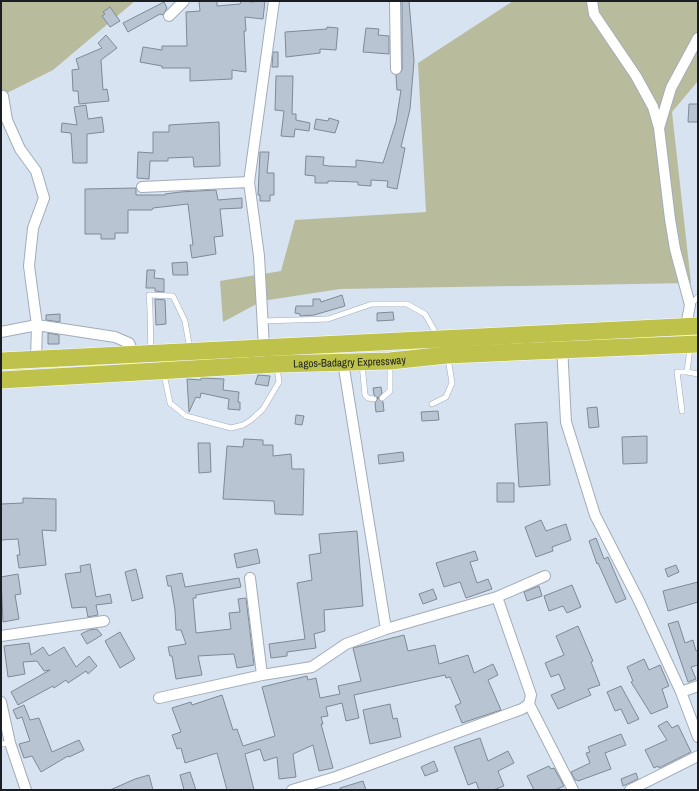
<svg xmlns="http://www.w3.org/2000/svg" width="699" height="791" font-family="'Archivo Narrow',sans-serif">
<rect width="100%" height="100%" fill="#d7e3f1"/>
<path fill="#b9bc9c" d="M1,1H135L53,70L1,96Z
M513,1H698V81L672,112L691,283L340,289L262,301L223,322L220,281L281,271L295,220L426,212L418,63Z"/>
<path fill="#b8c4d2" stroke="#7f8a97" d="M199,1H217V6L240,4L241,1L254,2V1H265L263,19L245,17L246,31H244L246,72L232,70V79L190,81V68H162V66L140,62L143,47L162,50V46H187L186,12L200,11Z
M402,1H409L414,61L410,109L401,147L405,148L397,189L387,187L388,181L371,180V186L358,185V182L328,181V183H315V176L305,175L306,156L324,157L323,165L329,166L356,167V160L383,163L396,122L401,90H397L396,75L401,72L402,69Z
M164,2L167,8L163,15L160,14L128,32L123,23Z
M110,7L120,21L110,27L102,16L105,14L103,12Z
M327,27L338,28L336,50L320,49V53L286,57L285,32L327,29Z
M366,28L379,29L378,35L389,36V54L363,52Z
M106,35L117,48L101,60L103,90L107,89L109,101L79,104L78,91H73L72,70L79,69L76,59L102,48L98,43Z
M273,52H278V67H272Z
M276,76H293L292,114H296V120L310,123L309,131L295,129L294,137L281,136L284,111L275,110Z
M689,104H698V122H688Z
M86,105L88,119L102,117L104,132L87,134V163H73L71,133L61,132L62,123L77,125L74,107Z
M329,118L339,121L335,133L314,129L316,119L328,121Z
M219,122L220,166L194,167L193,157L168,158V161H150L149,179L137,178L138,152L153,153V132H169V125Z
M260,152H269L267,173H274V195H270V201H260V195H258Z
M136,188V195H165V194L180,192L216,190L218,200L242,198V208L220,209L223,236L214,237L216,254L192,258L190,245H193L188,204L153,208L152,210H128V233H115V239H101V234H85V189Z
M187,262L188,275H173L172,263Z
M147,270H155L154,278L164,279V292L155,291V288H146Z
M342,295L345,306L314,315L300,316V314L295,313L296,306H313V299H320L321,302Z
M155,299L165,300L166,324L156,325Z
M393,312L394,320L377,321V313Z
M60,314V322L46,320V315Z
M48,333L59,335V344H48Z
M258,375L270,376L268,386L255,384Z
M201,378L224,379L223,390L239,392L238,402H240V410L228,409L229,399L201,393L200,398L196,397L189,412L187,379L201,380Z
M381,387L382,393L378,398L383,402L384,411L376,412L375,403L378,398L374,395L373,388Z
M597,407L599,427L589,428L587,408Z
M438,411L439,420L422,421L421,412Z
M296,415L304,416L302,425L295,424Z
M547,422L550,485L519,487L515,424Z
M647,436V463L623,464L622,437Z
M244,439L263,440V445H273V456L291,454L292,469H304L303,515L275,514L274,501L223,499L227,446L243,447Z
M198,443H210L211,472L199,473Z
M403,452L404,461L379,464L378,455Z
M497,483H514V502H497Z
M23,498L56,499V531L42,530L46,565L19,568L17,555H20L18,539L1,540V504L23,503Z
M541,520L546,531L566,524L571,540L552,547L553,551L536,557L525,527Z
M357,531L363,606L324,610L325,631L314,634L316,648L287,652V656L271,658L269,644L305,639L297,583L312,580L309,555L321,553L319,534Z
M596,538L604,559L608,557L626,599L616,603L598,563L597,564L589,541Z
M257,549L260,563L237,568L234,554Z
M475,551L478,560L470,562L477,583L488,579L492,589L466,598L460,582L444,587L436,563Z
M90,564L96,597L110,594L112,603L96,605L98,615L88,617L86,607L72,608L65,574L81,572L80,566Z
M676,565L679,572L668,577L665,569Z
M136,569L143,598L132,601L125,572Z
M182,573L185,587L239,578L241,587L196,595V598H193L196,633L231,629L229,613L240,612L238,599L246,598L254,665L237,668L234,654L198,656L202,675L176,679L172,656H170L168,647L186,644L181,630H176L175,610L171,586H168L166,576Z
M18,574L21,594L15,595L19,619L3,622L1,577Z
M698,582V602L668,611L663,591Z
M572,585L581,607L567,613L563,606L549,611L544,596Z
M539,586L542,596L527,601L524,592Z
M433,589L437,599L423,604L419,594Z
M678,621L685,643L693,640L696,651L698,650V665L691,667L696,679L688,682L668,624Z
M578,626L593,661L591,662L600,685L588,689L591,695L558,709L551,695L565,689L559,674L551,677L545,663L564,655L556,636Z
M97,629L102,635L87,644L81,634L89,630Z
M120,632L135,659L120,668L105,641Z
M404,635L408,651L435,645L439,664L468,655L474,673L493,664L498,675L488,680L501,710L462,723L455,706L461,703L450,677L446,678L445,675L354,695L359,718L346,721L342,703L326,707L328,716L321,717L323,724H321L333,768L319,771L313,745L293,754L296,777L279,779L277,757L264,761L260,749L245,754L254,790H227L217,753L185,763L181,748L177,749L172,735L181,732L172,708L191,702L192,705L222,695L233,730L237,729L243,746L275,736L262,687L307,676L308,680L316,678L320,698L340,694L338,686L361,681L353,648Z
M29,643L31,655L43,647L49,656L64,647L76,667L89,656L97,666L88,674L86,671L68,683L66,680L54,688L53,686L18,705L11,692L50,670L44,671L37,661L23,662L25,674L8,677L4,646Z
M644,659L649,670L660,665L669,686L662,689L668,707L651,714L631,682L633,681L627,667Z
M621,686L639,719L628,724L621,709L615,711L607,692Z
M390,704L393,719L397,718L401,737L370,744L363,710Z
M24,705L30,720L39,718L52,752L79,740L84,750L69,757L68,756L41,772L32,756L24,758L19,744L30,741L22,717L17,719L13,710Z
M667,721L672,728L678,725L691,752L659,768L658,766L654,768L645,750L667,740L658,726Z
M621,734L626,745L605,753L611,769L578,781L577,780H575L571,772L590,763L586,753L590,752L588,747Z
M480,738L488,761L508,751L514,763L498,771L504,786L493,790H479L476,782L468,785L454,747Z
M434,761L438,771L425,776L421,767Z
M549,766L551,769L554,768L564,786L555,790H534L527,776Z
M190,772L196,790H184L180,775Z
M636,773L638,779L623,786L621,779Z
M149,775L153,790H110L135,779Z
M363,781L366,790H340V788Z"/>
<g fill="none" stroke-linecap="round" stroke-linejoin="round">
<g stroke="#a1acba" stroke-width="6">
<path id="service" d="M690,305L698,297
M263,321L328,319L372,304H407L425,314L437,335
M151,352C150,332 151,314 149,295L173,296L185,321L190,350
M362,364L365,395L368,398L374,399
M687,372L698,374
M164,374L170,403L186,416L231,428L243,425L251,420L263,409L279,382L277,367
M382,398L390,391V364
M432,404L446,397L452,383L448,358
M682,411L677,372H687L690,348
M1,744L10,743"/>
</g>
<g stroke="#a1acba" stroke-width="12">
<path id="minor" d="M395,1L396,69
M592,1L594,14L636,76L653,107L659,128L670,219L675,249L690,305L686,326
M169,16L184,1
M3,96L7,120L20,149L36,171L44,198L33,228L29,266L37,325L36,360
M659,128L671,88L698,38
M142,187L249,182
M1,332L37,325L115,337L129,343L134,354
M562,346L566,422L595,515L639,601L681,692L698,737
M264,348L259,256L249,182L274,1
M343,362L386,629
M250,578L262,675
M1,636L104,621
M681,692L698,686
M159,698L262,675L312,667L346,644L386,629L497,597L545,576
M1,702L10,743L26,790
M529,704L573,790
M292,790L336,777L522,709L529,704L531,695L497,597
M630,790L698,756"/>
</g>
<g stroke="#fff" stroke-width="18">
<g id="trunk">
<path d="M1,361L698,326"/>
<path id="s1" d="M1,380L277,364L390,361L447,355L698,344"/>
</g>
</g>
<use href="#service" stroke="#fff" stroke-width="5"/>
<use href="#minor" stroke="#fff" stroke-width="10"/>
<use href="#trunk" stroke="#bec24a" stroke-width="17"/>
</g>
<g text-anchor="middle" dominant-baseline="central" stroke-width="3" stroke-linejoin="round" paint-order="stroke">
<g font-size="11" fill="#1a1e23" stroke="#e4f0ff">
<text stroke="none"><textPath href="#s1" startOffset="349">Lagos-Badagry Expressway</textPath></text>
</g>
</g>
<rect width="699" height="791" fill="none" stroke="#1a1e23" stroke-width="4"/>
</svg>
